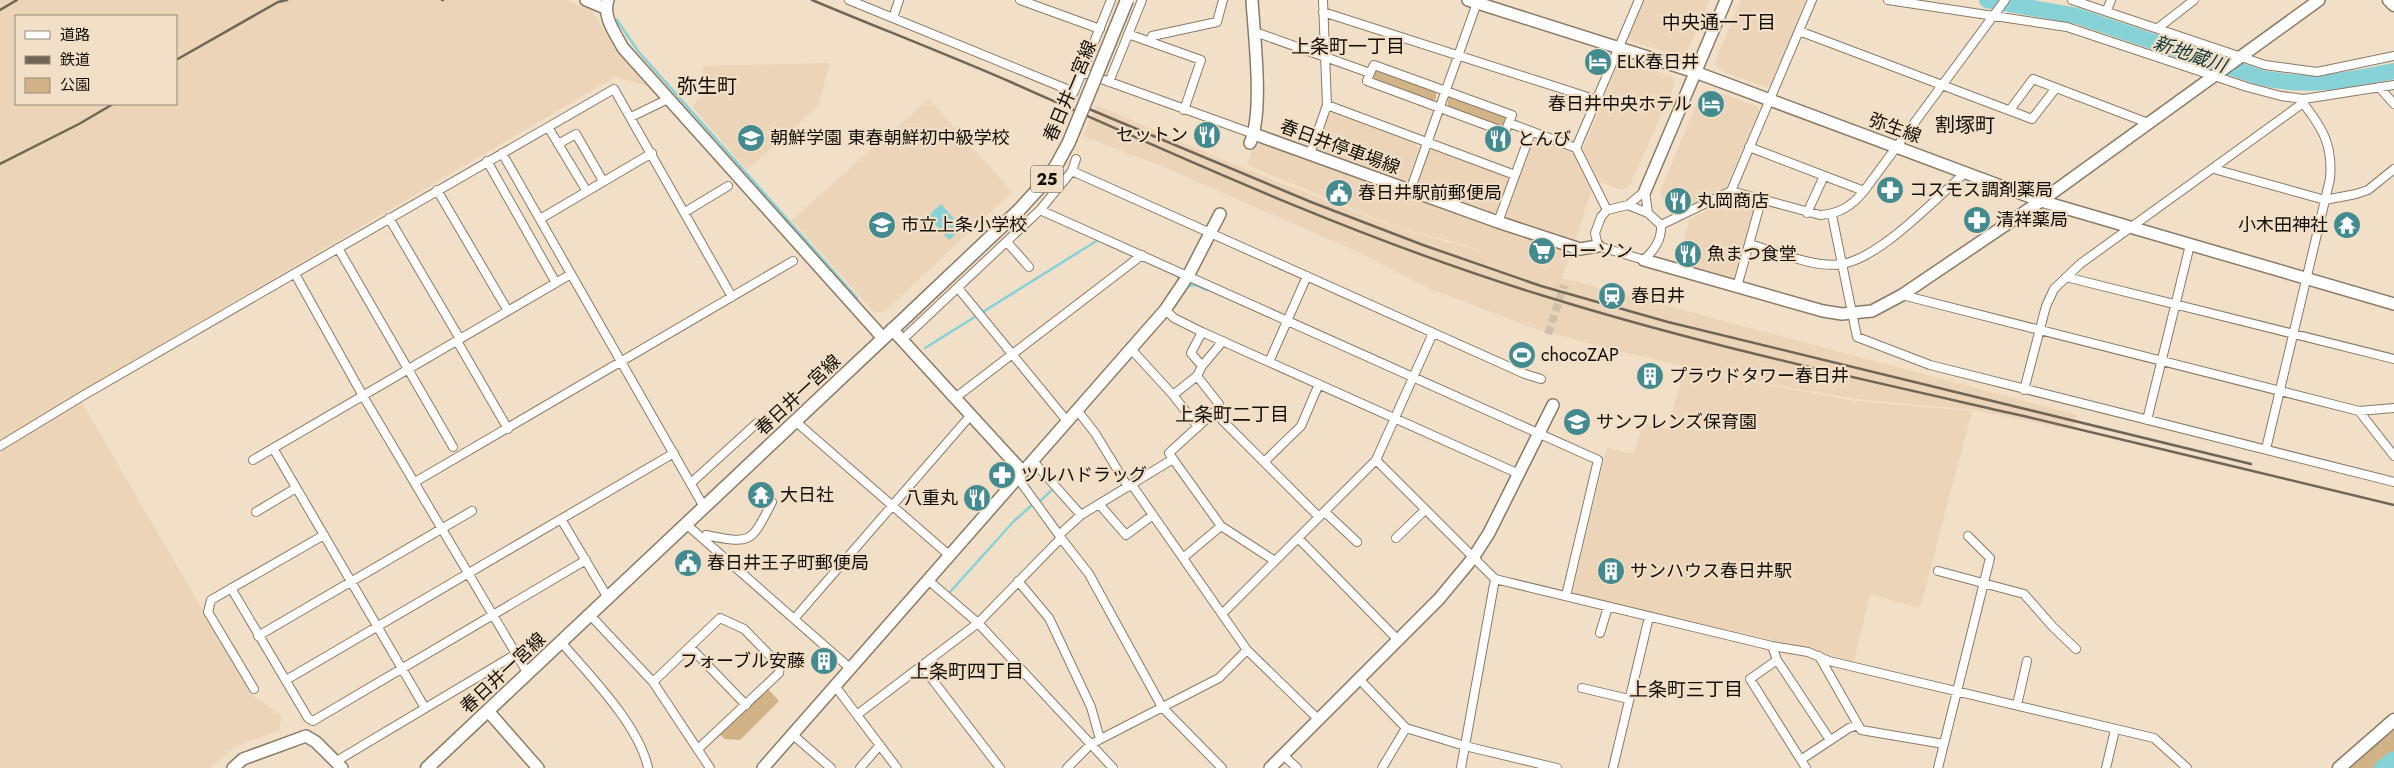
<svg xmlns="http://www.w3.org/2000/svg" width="2394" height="768" font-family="Jost,'Noto Sans JP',sans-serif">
<rect width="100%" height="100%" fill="#f1dfc8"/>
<path fill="#ebd4b7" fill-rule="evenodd" d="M0,0H565L592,11L614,47L647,86L615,77L77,394L252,695L282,716L278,731L236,746L210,768H0ZM16,16H176V104H16Z
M1645,0H1710L1686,54L1678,56L1631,41L1629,37Z
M1741,0H1806L1770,85L1765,87L1719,70L1715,62Z
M1623,60L1671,76L1675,84L1630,185L1622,190L1599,182L1583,149L1619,62Z
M830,63L818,106L747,170L692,106L703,96V66Z
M1709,89L1757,106L1759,111L1725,189L1691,207L1683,208L1663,200L1660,192L1702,91Z
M929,99L1012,192L884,312H874L792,220L887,135L910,160L888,135Z
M1096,105L1233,164L1402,230L1491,254L1454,242L1402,229L1247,165L1254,147L1265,143L1489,225L1570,252L1562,278L2077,415L2073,430L1974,410L1856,399L1740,379L1610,349L1536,329L1428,288L1360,253L1166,168L1083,136Z
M1332,112L1417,144L1419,148L1407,181L1403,183L1318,152L1316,148L1328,114Z
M1536,139L1574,154L1591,191L1576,239L1572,241L1508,220L1505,216L1532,140Z
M1433,149L1508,176L1510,180L1497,213L1493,216L1419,188L1418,185L1429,151Z
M1730,198L1753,204L1755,207L1735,278L1732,280L1680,266L1678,263L1689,220Z
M1684,370L1855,401L1972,411L1920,608L1870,594L1854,661L1827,655L1816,650L1574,594L1573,591L1607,448L1634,454L1643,423L1668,429Z"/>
<path fill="#d2b287" d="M1379,71L1436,92V99L1433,101L1376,80L1374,77L1375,72Z
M1452,97L1505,117L1504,124L1501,126L1448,107V99Z
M767,688L779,701L740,740L725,739L718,733Z
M2394,730V768H2347Z"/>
<path fill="#86d2d6" d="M941,204L962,228L949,240L928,216Z"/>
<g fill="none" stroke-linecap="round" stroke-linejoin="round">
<path stroke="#86d2d6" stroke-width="2.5" d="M617,20L638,51L857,298
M1140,259L1178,276V278
M1188,286L1196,285L1206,290
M925,348L1098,240L1135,257
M1039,502L1054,488
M950,592L1014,521L1032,505"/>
<path stroke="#86d2d6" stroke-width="16" d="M1987,0L2077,16L2262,78C2312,88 2344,81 2394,71
M2382,768L2394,759"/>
<path stroke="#d0c0ab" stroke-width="8" stroke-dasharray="8 4" stroke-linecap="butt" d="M1548,334L1564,285"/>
<g stroke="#8b7b66" stroke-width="10">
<path id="street" d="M849,0L1074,92L1111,0
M1020,0L1100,29
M1888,0L2067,27L2247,87L2281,96L2304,99L2394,85
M2072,0L2265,65L2317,72L2394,56
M2107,10L2111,0
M1323,12L1597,100
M893,18L899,0
M2158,28L2194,0
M1799,31L2032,119L2056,88
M1255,32L1370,73L1374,65L1512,115L1505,132L1367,81L1370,73
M1128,34L1201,60L1184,110
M1150,41L1152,36L1217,22L1223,0
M1082,72L1254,134
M1109,82L1142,0
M2379,87L2394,104
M1327,105L1515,175
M2010,110L2033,79L2148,123
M631,117L668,99
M1509,123L1576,148L1607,210
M548,127L586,190
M558,144L576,134L603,181
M1749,147L1864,191
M1576,148L1639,0
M502,153L704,507
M1310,154L1327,105L1323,0
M487,161L556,283
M2214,169L2325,200L2356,194L2368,190L2394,169
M1072,171L1525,374L1541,379
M437,190L508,311
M1410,191L1478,0
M1731,191L1820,215C1839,214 1852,206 1864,191L2005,0
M1628,205L1648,213L1661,225C1662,240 1654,250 1644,260L1598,246L1595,233L1601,217L1607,210L1628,205L1645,191L1648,213
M1040,210L1598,460L1566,596
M685,212L728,186
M1807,213L1824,176
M1832,215L1857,337L1930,365L2394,482
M389,218L460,339
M540,219L652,153
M1498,222L1531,132
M1661,225L1731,191L1812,0
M1007,242L1029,267
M1749,244C1775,251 1816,269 1842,264C1880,258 1935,199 1965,173
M338,248L453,447
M295,274L363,396L528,674
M2066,277L2394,359
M1737,287L1761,201
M958,288L1067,421
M1902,295L2359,411L2394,408
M1165,310L1174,318L1202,332L1519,474
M1202,332L1191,353L1202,366
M902,340L1040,210L1072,171L1076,159
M457,341L508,429
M1131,349L1173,395L1198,427
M1269,362L1307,276
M1197,376L1219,404L1216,414
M2024,390L2046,306L2054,289L2080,264L2303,103L2304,99
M1173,395L1197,376L1202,366L1223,341
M955,398L1142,255
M1077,410L1095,433L1128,487
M2359,411L2394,456
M2147,420L2190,245
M795,421L949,555
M0,446L84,395L614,89L732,297
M273,448L425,708
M2266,449L2330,179C2333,145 2323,129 2303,103
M1173,459L1221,526L1275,561
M253,460L571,274
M1032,460L1081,515
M1376,460L1495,579L1772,646L1808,652L1829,661L2154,738L2187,768
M1264,462L1301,426L1319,384
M1017,477L1059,535
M415,482L793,261
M691,483L757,423
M1132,485L1247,650L1318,719
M1099,504L1126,535L1153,515
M256,512L296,488
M1325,512L1357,542
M561,519L608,598
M686,524L851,669
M703,538L706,535C753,545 751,542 772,502
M1061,538L1089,574L1162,707L1222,768
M1298,538L1398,640
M1396,538L1425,510
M1183,558L1221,526
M1938,571L2024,594L2053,627L2076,649
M928,580L978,623L1113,768
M1018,581L1049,618L1091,707L1100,739
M231,588L308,718L313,721L586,560
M1222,614L1376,460L1433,333
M590,615L653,682L710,768
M794,619L970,416
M1600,633L1608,607
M258,636L472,511
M561,642C590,676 639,725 648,768
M1772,646L1777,660L1830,740
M690,647L746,705
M1819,656L1861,730L1944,744
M1777,660L1750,679L1806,768
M922,666L1000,768
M1359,679L1406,728L1465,746L1557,768
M286,680L674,453
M653,682L720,618L744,629L780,666L779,673L698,749
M835,686L897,768
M1582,688L1629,699
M254,689L208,612L211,600L324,535
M2017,705L2027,661
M858,714L978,623L1061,538L1059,535L1081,515L1173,459L1169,453L1214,412L1319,517
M792,734L831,768
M1283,755L1297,768
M1802,759L1849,728L1858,725
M335,762L516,654
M860,768L880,745
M1067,768L1091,744L1219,678L1247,650
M1382,768L1406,728
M1461,768L1495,579
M1613,768L1649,617
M1938,768L1990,558L1968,536
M2106,768L2115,730"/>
</g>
<g stroke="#8b7b66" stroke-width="14">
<path id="secondary" d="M586,0L605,8
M608,0C602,16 615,33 623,48L883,338
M1468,0L1695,72L2041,201L2394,304
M1254,134L1498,222L1580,249L1598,246
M1250,143C1264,113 1254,35 1252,0
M1645,191L1726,0
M1644,260L1823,311L1842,314L1872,311L1902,295L2041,201L2319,0
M892,329L1022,471
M488,711L538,768
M233,768L243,759L306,736L316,742L342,768
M763,768L1165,310L1188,276L1220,214
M1270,768L1439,599L1473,558L1489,533L1553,405"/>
</g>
<g stroke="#8b7b66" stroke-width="15">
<path id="primary" d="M2389,0L2394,5
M427,768L907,316
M2339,768L2394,720"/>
</g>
<use href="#street" stroke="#fff" stroke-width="8"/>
<use href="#secondary" stroke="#fff" stroke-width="11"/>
<use href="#primary" stroke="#fff" stroke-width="12"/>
<path stroke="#706658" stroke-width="2.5" d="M442,0H443
M812,0C879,28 946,54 1013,83C1186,160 1359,239 1541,295C1701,345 1865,380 2028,417C2150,446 2272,476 2394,505
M0,10L17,0
M176,60L278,2L287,0
M1089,109L1311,202L1423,245L1541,286L1668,322L2251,464
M0,164L79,124L113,104"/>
<g stroke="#8b7b66" stroke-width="15" stroke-linecap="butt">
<path id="primary-bridge" d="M907,316L1019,210L1040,187L1056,166L1069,142L1127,0"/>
</g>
<use href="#primary-bridge" stroke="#fff" stroke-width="12"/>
</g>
<defs>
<g id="hotel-disc" transform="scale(1.4375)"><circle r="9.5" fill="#438b8f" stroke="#f1dfc8"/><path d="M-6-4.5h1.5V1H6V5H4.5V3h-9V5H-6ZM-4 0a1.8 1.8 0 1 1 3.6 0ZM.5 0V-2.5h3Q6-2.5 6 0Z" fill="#fff"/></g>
<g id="restaurant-disc" transform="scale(1.4375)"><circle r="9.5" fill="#438b8f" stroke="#f1dfc8"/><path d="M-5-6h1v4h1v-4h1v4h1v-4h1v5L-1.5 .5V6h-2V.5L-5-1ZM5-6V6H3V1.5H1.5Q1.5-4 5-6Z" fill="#fff"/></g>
<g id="school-disc" transform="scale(1.4375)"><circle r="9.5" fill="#438b8f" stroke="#f1dfc8"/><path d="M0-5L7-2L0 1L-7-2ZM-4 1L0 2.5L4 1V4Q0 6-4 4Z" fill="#fff"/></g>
<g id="pharmacy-disc" transform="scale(1.4375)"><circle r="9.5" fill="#438b8f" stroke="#f1dfc8"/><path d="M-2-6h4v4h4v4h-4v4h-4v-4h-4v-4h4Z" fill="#fff"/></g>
<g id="civic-disc" transform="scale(1.4375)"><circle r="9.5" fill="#438b8f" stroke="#f1dfc8"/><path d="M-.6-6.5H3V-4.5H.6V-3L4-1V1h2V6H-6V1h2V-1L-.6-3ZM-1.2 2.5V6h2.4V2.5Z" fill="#fff"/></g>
<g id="temple-disc" transform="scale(1.4375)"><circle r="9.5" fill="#438b8f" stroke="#f1dfc8"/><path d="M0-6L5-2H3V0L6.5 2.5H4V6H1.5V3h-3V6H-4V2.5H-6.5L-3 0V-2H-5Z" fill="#fff"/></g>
<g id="supermarket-disc" transform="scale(1.4375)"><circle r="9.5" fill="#438b8f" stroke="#f1dfc8"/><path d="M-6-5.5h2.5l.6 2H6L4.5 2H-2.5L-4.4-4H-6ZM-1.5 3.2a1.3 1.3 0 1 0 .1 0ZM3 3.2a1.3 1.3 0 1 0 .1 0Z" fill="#fff"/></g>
<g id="station-disc" transform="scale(1.4375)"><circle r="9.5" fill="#438b8f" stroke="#f1dfc8"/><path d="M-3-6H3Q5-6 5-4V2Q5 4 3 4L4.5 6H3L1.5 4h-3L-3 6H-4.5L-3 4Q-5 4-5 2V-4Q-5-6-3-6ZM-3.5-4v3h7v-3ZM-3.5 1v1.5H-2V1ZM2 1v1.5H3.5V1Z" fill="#fff"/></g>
<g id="stadium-disc" transform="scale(1.4375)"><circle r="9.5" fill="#438b8f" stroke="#f1dfc8"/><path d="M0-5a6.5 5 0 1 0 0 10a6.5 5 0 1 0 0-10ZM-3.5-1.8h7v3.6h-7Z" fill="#fff"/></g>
<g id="building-disc" transform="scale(1.4375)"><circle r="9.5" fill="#438b8f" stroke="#f1dfc8"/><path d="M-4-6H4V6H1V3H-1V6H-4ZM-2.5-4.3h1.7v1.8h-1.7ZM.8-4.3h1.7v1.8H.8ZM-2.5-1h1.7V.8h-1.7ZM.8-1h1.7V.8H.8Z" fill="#fff"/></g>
</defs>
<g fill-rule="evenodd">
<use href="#hotel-disc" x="1598" y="62"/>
<use href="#hotel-disc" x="1711" y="104"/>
<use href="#restaurant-disc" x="1207" y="135"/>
<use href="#school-disc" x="751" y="138"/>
<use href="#restaurant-disc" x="1498" y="139"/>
<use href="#pharmacy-disc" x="1890" y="190"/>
<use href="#civic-disc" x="1339" y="193"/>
<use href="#restaurant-disc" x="1678" y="201"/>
<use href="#pharmacy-disc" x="1977" y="220"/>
<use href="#school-disc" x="882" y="225"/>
<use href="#temple-disc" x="2347" y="225"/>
<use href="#supermarket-disc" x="1542" y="251"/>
<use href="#restaurant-disc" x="1688" y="254"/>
<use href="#station-disc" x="1612" y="296"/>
<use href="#stadium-disc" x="1522" y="355"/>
<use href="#building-disc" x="1650" y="376"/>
<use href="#school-disc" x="1577" y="422"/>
<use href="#pharmacy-disc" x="1002" y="475"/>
<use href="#temple-disc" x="761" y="495"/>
<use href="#restaurant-disc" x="977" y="498"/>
<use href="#civic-disc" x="688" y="563"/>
<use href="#building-disc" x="1611" y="571"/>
<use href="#building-disc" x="824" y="661"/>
</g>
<g text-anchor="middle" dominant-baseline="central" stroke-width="4.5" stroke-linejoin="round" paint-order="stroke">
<rect fill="#f1dfc8" stroke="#564d40" stroke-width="1" x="1031" y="165.5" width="32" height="27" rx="4"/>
<g font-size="16" font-weight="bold" fill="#130e06">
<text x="1047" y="179">25</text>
</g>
<g font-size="18" fill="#130e06" stroke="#f1dfc8" text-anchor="start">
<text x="1617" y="62">ELK春日井</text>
<text x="1692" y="104" text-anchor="end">春日井中央ホテル</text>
<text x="1188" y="135" text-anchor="end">セットン</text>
<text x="770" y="138">朝鮮学園 東春朝鮮初中級学校</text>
<text x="1517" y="139">とんび</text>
<text x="1909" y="190">コスモス調剤薬局</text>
<text x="1358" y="193">春日井駅前郵便局</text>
<text x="1697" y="201">丸岡商店</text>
<text x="1996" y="220">清祥薬局</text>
<text x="901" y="225">市立上条小学校</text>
<text x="2328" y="225" text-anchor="end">小木田神社</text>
<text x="1561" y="251">ローソン</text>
<text x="1707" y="254">魚まつ食堂</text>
<text x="1631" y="296">春日井</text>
<text x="1541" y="355">chocoZAP</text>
<text x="1669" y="376">プラウドタワー春日井</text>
<text x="1596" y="422">サンフレンズ保育園</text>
<text x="1021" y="475">ツルハドラッグ</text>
<text x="780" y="495">大日社</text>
<text x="958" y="498" text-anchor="end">八重丸</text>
<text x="707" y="563">春日井王子町郵便局</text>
<text x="1630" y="571">サンハウス春日井駅</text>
<text x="805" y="661" text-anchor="end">フォーブル安藤</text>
</g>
<g font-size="18" fill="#130e06" stroke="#f1dfc8">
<text transform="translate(1070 91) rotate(-67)">春日井一宮線</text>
<text transform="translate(1895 128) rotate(20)">弥生線</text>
<text transform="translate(1340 147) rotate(20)">春日井停車場線</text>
<text transform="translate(798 395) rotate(-43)">春日井一宮線</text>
<text transform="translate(503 673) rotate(-43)">春日井一宮線</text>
</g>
<g font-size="19" fill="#130e06" stroke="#f1dfc8">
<text x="1719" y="22">中央通一丁目</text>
<text x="1348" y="46">上条町一丁目</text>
<text x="1232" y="414">上条町二丁目</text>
<text x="967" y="671">上条町四丁目</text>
<text x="1686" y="689">上条町三丁目</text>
</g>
<g font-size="19" font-style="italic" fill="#0e3537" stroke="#f1dfc8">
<text transform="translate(2190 54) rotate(19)">新地蔵川</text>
</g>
<g font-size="20" fill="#130e06" stroke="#f1dfc8">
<text x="707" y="86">弥生町</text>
<text x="1965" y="125">割塚町</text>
</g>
</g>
<rect x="15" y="15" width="162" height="90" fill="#f1dfc8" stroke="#988b7a"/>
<rect x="25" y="31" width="25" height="8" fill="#ffffff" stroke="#988b7a"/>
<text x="60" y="40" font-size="15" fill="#130e06">道路</text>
<rect x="25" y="56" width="25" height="8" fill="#706658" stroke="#988b7a"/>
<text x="60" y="65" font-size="15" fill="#130e06">鉄道</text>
<rect x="25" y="78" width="25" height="15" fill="#d2b287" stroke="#988b7a"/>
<text x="60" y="90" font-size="15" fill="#130e06">公園</text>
</svg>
